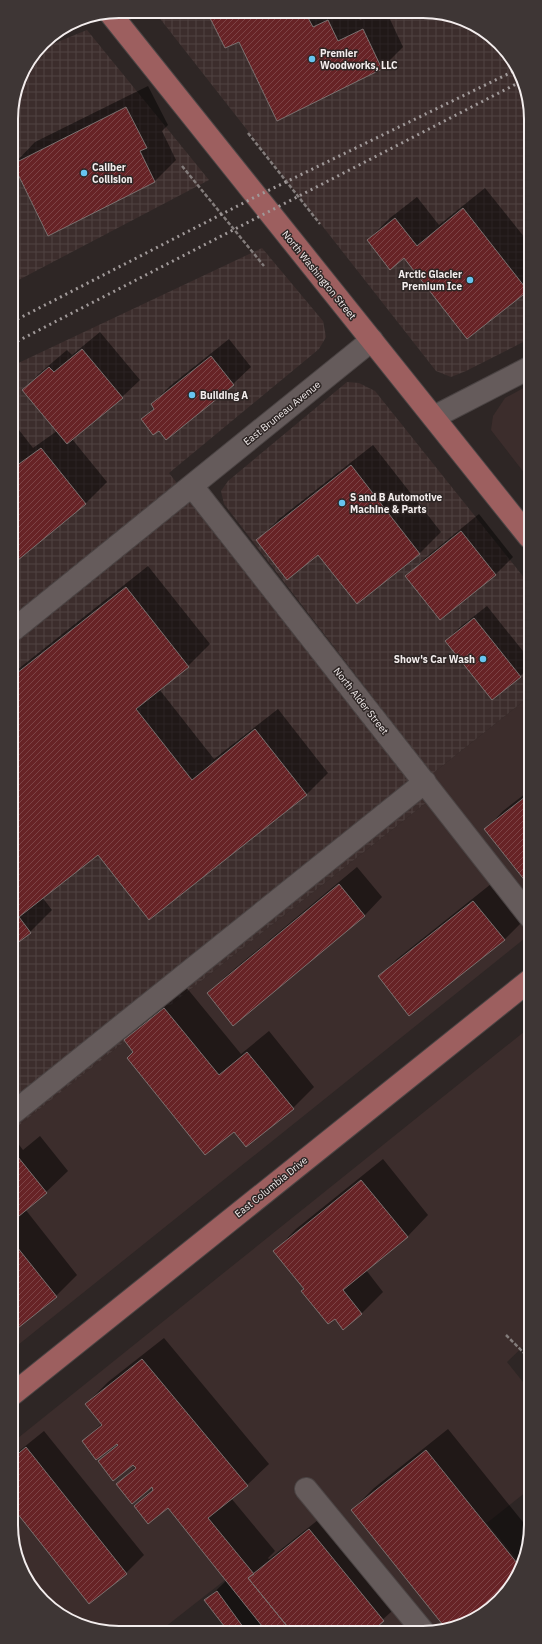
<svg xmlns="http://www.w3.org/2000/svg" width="542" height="1644" font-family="'IBM Plex Sans',sans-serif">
<defs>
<pattern id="industrial-grid" width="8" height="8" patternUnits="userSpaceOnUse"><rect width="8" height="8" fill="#3c2d2c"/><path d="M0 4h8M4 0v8" fill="none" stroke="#4f4241"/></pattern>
<pattern id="building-hatch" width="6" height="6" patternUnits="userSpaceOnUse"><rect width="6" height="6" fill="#672326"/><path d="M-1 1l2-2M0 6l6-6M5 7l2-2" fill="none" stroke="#7d4346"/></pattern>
</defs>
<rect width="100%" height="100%" fill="#2e2625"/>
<path fill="#3c2d2c" d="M529,385V479L491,430L493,416L505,398Z
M530,696V900L432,774Z
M427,802L529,935L13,1349V1130Z
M530,1027L531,1339L507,1362L531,1392V1488L487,1523L523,1566L504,1596L477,1618L444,1631H265L225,1580L160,1631H98L43,1601L13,1546V1442Z"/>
<path fill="url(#industrial-grid)" d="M154,11L444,13L499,43L529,98V339L466,371L451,377L436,371Z
M87,30L209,180L11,284V112L22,71L40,49Z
M262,248L323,321L326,337L319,349L169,473L427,802L13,1130L12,366Z
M347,382L359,383L375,391L530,585V696L432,774L224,504L221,491L228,481Z"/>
<path fill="#0007" d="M208,12L356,13L360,20L375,13H387L403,47L382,68L278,119L239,40L226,47Z
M148,86L168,125L162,131L176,160L155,181L49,234L14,164L35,142Z
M485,188L529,243V288L467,337L404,257L368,240L390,218L417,197L439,225Z
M100,332L140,380L122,397L72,439L107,482L86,503L12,564V421L33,448L57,431L23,390L41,372L67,350L72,355Z
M229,339L251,367L233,384L159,430L142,420L154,407L152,404L170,386Z
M373,445L441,532L420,553L357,603L318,554L258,540L279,519Z
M479,514L513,557L496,574L440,619L406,577L424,559Z
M148,566L210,644L188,666L159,689L214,759L278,709L328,773L307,794L150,919L98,853L42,897L52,910L30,932L12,946V674Z
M487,606L530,660V667L520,676L446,641L459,628Z
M530,790V886L486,829L503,811Z
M357,867L382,897L365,915L233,1024L208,994L226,976Z
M491,884L522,922L504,940L379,977L397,959Z
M186,987L241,1054L269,1031L314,1087L293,1108L234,1131L134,1051L125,1040L147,1019Z
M40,1136L68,1171L46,1192L25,1209L77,1275L56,1296L13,1331V1137L23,1150Z
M383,1159L428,1215L407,1237L366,1270L383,1292L362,1313L343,1328L275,1251L296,1229Z
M164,1338L269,1464L247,1485L231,1498L275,1551L268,1558L269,1559L328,1512L401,1603L370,1631H229L206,1600L227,1580L169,1506H135L156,1485L118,1484L136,1466L133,1463L100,1461L115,1446L83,1442L102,1423L86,1404L108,1382Z
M448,1429L531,1532L523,1566L504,1596L477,1618L448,1629L352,1510L374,1488Z
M44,1431L144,1555L126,1573L89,1602L13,1506V1456Z
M177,1627L180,1631H172Z"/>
<path fill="url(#building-hatch)" stroke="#7b7170" d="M207,12H305L313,27L328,20L338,41L363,29L382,69L277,121L239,42L225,48Z
M126,107L147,148L140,151L155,182L48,236L13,164Z
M463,208L528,291L467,339L404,258L390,270L367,240L395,218L417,246Z
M82,349L123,398L67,444L22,390L49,367L54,372Z
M211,356L234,385L166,440L159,431L153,435L141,419L154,409L151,404Z
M41,448L86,504L12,565V469Z
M351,465L420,554L357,604L318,555L287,580L256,540Z
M461,531L496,575L440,620L405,576Z
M126,587L189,667L136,709L192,780L255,729L307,795L149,920L98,855L19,917L31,933L12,947V677Z
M474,618L521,677L492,700L445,641Z
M530,793V887L484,829Z
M339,884L365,916L233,1026L207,993Z
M473,901L505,940L409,1016L378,976Z
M164,1008L219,1075L247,1052L294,1109L246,1147L234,1132L205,1155L127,1058L133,1052L124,1040Z
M18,1157L47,1193L13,1221V1161Z
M361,1180L408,1237L343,1290L362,1314L343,1330L335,1319L328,1324L301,1291L304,1289L273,1251Z
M13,1242L57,1297L13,1332Z
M142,1359L248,1486L208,1518L254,1574L248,1578L291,1631H266L168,1508L148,1524L134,1506L153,1490L152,1487L132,1504L116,1484L136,1468L133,1465L113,1481L98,1461L118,1445L117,1444L96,1460L82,1441L102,1425L85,1404Z
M26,1447L127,1574L89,1604L13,1508V1458Z
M426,1450L521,1568L504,1596L477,1618L447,1630L351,1510Z
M309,1529L384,1621L372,1631H291L248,1578Z
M217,1591L246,1631H228L204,1600Z"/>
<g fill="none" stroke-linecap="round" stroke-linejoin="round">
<g stroke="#4b4444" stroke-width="24">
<path id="minor" d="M434,417L529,368
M192,486L530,917
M12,631L372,340
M13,1113L425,782
M306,1489L423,1631"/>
</g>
<g stroke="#4b4444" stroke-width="24">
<path id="major" d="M110,13L529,537
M13,1394L530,980"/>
</g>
<path stroke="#837c7b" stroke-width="2.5" stroke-dasharray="4 2" stroke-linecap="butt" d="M248,133L320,224
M182,166L264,266
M506,1335L531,1360"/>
<use href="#minor" stroke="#655b5b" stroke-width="22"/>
<use href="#major" stroke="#9d5f5f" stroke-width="22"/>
<path stroke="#a09999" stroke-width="3" stroke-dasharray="2 4" stroke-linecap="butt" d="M12,322L257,196L514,71
M12,344L520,82"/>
</g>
<g fill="#67c4f0" stroke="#2e2625" stroke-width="1.5">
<circle cx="312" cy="59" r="4"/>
<circle cx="84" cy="173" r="4"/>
<circle cx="470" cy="280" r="4"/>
<circle cx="192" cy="395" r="4"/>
<circle cx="342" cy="503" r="4"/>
<circle cx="483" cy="659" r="4"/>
</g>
<g text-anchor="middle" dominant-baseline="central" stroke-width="3" stroke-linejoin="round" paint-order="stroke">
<g font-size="10" font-weight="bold" fill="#f3eded" stroke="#2e2625" text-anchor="start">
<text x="320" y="53">Premier<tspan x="320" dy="12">Woodworks, LLC</tspan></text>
<text x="92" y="167">Caliber<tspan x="92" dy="12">Collision</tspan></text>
<text x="462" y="274" text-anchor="end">Arctic Glacier<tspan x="462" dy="12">Premium Ice</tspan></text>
<text x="200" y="395">Building A</text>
<text x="350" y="497">S and B Automotive<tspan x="350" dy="12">Machine &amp; Parts</tspan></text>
<text x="475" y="659" text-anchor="end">Show's Car Wash</text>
</g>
<g font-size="10" fill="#f3eded" stroke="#2e2625">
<text transform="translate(319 275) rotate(51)">North Washington Street</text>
<text transform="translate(282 413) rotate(-39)">East Bruneau Avenue</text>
<text transform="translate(361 701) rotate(52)">North Alder Street</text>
<text transform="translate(271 1187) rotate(-39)">East Columbia Drive</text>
</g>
</g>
<path d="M0 0H542V1644H0ZM119 18H423A101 101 0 0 1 524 119V1525A101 101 0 0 1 423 1626H119A101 101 0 0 1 18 1525V119A101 101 0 0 1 119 18Z" fill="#3e3635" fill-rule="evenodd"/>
<path fill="none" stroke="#f3eded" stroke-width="2" d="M119 18H423A101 101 0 0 1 524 119V1525A101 101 0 0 1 423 1626H119A101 101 0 0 1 18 1525V119A101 101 0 0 1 119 18Z"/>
</svg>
